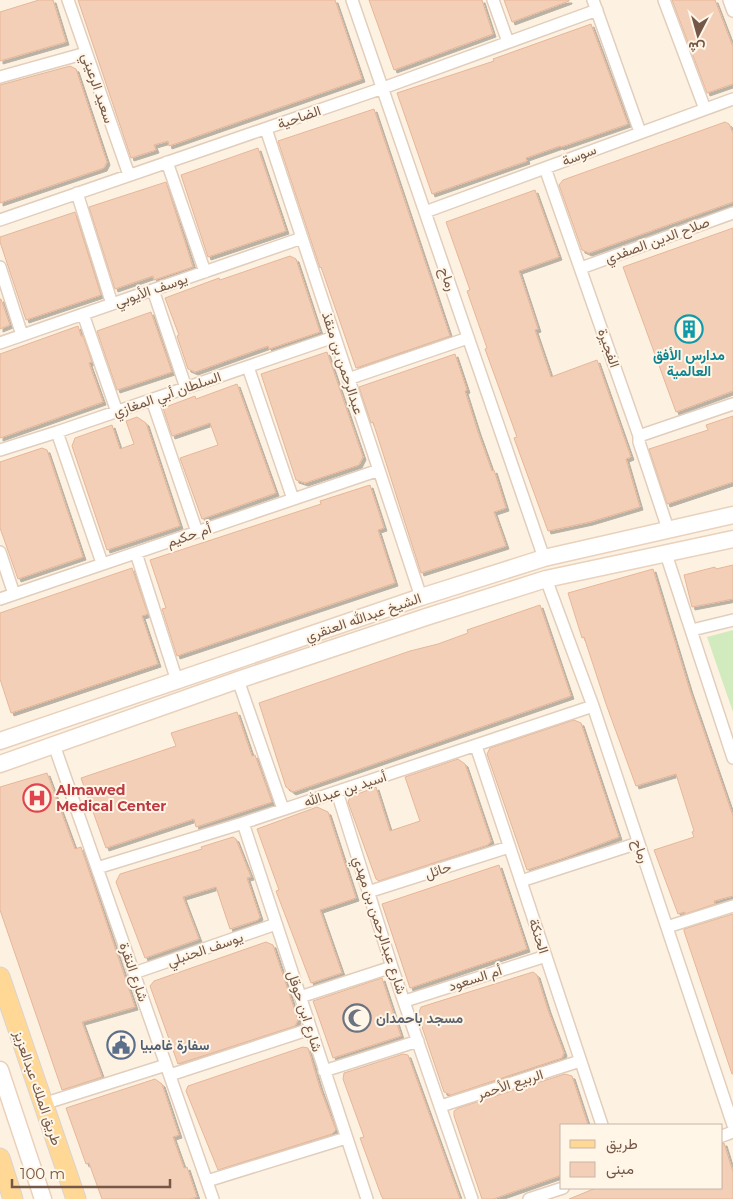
<svg xmlns="http://www.w3.org/2000/svg" width="733" height="1199" font-family="Montserrat,Vazirmatn,sans-serif">
<defs>
<filter id="shadow"><feDropShadow dx="3" dy="3" stdDeviation="0" flood-color="#0004"/></filter>
</defs>
<rect width="100%" height="100%" fill="#fdf2e1"/>
<path fill="#d1ebbf" d="M733,630V712L707,637Z"/>
<path fill="#f4cfb7" stroke="#e7b697" filter="url(#shadow)" d="M39,0H53L66,42L0,61V12Z
M78,0H335L362,79L169,146L168,141L154,145L156,150L131,158Z
M369,0H482L493,34L394,70Z
M504,0H569V1L512,22Z
M672,0H715L733,47V84L707,93Z
M591,24L628,124L561,147L560,146L526,158L527,161L432,194L397,93L494,61L493,59Z
M70,66L76,69L107,162L104,168L0,203V85Z
M374,109L450,336L356,368L321,267L320,268L278,141Z
M725,122L729,124L733,133V202L589,253L582,250L559,185L563,180Z
M258,148L286,231L208,257L181,175Z
M166,182L193,267L154,280L153,276L115,289L89,207Z
M535,190L559,257L519,271L538,329L535,330L551,377L597,360L631,457L626,459L640,507L590,522L548,531L514,438L517,437L485,349L487,348L467,291L470,290L446,222Z
M75,212L101,295L26,320L0,242V237Z
M733,228V391L676,412L623,267Z
M290,256L296,259L320,332L269,349L268,346L195,372L188,369L177,336L179,335L165,298L219,278L220,280Z
M0,299H1L10,325L0,329Z
M151,312L172,372L117,390L97,331Z
M78,326L81,336H83L92,362L89,363L103,402L0,438V354Z
M327,352L363,457L359,465L305,483L296,480L261,374Z
M455,354L467,390L465,391L478,432L492,471L494,470L506,508L494,512L506,546L421,573L373,422L371,423L359,387Z
M237,384L276,493L202,519L180,458L218,445L210,423L172,436L163,408L195,396L196,399Z
M733,416V482L667,504L649,449L708,430L706,425Z
M137,417L146,423L180,526L107,550L72,446L75,438L112,425L120,449L134,444L126,421Z
M42,448L47,450L83,557L18,579L0,528V462Z
M370,485L384,528L378,530L395,583L177,656L162,609L166,608L150,560L321,504L320,501Z
M733,565V599L692,607L684,575L715,567L716,569Z
M132,568L148,614L142,616L158,664L11,713L0,679V613Z
M653,569L690,691L733,816V896L714,901L715,904L685,914V912L678,914L654,850L694,837L692,832L694,831L676,774L636,786L606,704L584,637L582,638L568,593Z
M540,605L571,696L293,792L286,787L259,703L410,651L438,644L468,633L467,630Z
M237,712L252,756L255,755L272,802L196,827L194,819L106,848L81,778L176,746L171,733Z
M574,720L581,723L619,837L564,858L527,870L487,754L490,748Z
M458,759L465,764L491,841L488,845L379,881L376,879L348,802L350,797L376,787L390,831L420,821L405,777Z
M47,773L75,849L81,847L135,1007L82,1022L102,1077L62,1090L0,910V787Z
M317,807L328,812L356,898L320,910L342,973L311,983L276,891L279,890L257,829Z
M233,837L236,839L251,877L247,878L260,917L258,920L230,929L216,887L183,897L199,939L145,958L116,882L120,874L202,849L201,847Z
M499,865L527,949L410,988L382,904Z
M733,914V1074H732L684,931V929Z
M266,942L273,945L298,1020L295,1026L178,1064L150,986L154,981Z
M533,972L537,975L548,1010L564,1053L562,1058L451,1095L444,1092L418,1015L421,1007Z
M382,978L401,1036L333,1058L313,1001Z
M303,1047L308,1048L320,1088L336,1130L332,1134L218,1170L186,1091L188,1086Z
M403,1054L408,1055L460,1199H383L381,1195L360,1138L364,1137L343,1079L344,1073Z
M565,1074L572,1076L588,1125H562V1175L493,1199H482L454,1116V1111L458,1108Z
M155,1079L162,1084L179,1135L173,1137L184,1168L187,1167L197,1197L190,1199H102L89,1163L86,1164L66,1108Z
M722,1143H724L733,1172V1199H569L596,1188H722Z"/>
<g fill="none" stroke-linecap="round" stroke-linejoin="round">
<g stroke="#e2cebc" stroke-width="14">
<path id="street" d="M68,0L129,175
M352,0L544,558
M493,0L508,42
M593,0L640,132
M664,0L705,109
M729,0L733,11
M0,77L86,53
M266,129L421,597
M167,162L205,272
M545,168L639,436V442L668,529
M77,193L112,304
M425,212L733,99
M0,220L383,88L597,10
M0,267L22,335
M581,268L733,213
M153,290L186,388
M83,314L117,412
M0,343L302,238
M248,367L293,499
M348,379L468,338
M152,400L197,532
M57,432L102,563
M639,436L733,404
M0,450L57,432L334,337
M0,552L14,594
M136,553L177,681
M666,554L733,758
M546,579L593,706L733,1125
M0,599L379,470
M692,630L733,620
M238,680L283,809
M54,745L213,1199
M476,746L602,1125
M337,792L392,967L472,1199
M243,823L367,1199
M97,868L243,823L593,706
M521,881L638,843
M368,892L509,847
M667,927L733,906
M134,973L276,924
M300,997L392,967
M405,1001L546,956
M324,1071L418,1041
M170,1075L310,1029
M43,1104L166,1065
M441,1106L580,1061
M722,1136L733,1132
M207,1181L346,1138
M529,1199L563,1188"/>
</g>
<g stroke="#e9d1bc" stroke-width="19">
<path id="secondary" d="M0,741L421,597L544,558L733,515
M0,764L238,680L426,617L546,579L733,539
M0,1070L43,1199"/>
</g>
<g stroke="#dbd3cf" stroke-width="21">
<path id="primary" d="M0,977L76,1199
M0,1158L13,1199"/>
</g>
<use href="#street" stroke="#fff" stroke-width="11"/>
<use href="#secondary" stroke="#fff" stroke-width="16"/>
<use href="#primary" stroke="#ffd896" stroke-width="19"/>
</g>
<defs>
<g id="building-ring" transform="scale(1.4375)"><circle r="9.5" fill="#fff6e8" stroke="#0f9aa8" stroke-width="1.5"/><path d="M-4-6H4V6H1V3H-1V6H-4ZM-2.5-4.3h1.7v1.8h-1.7ZM.8-4.3h1.7v1.8H.8ZM-2.5-1h1.7V.8h-1.7ZM.8-1h1.7V.8H.8Z" fill="#0f9aa8"/></g>
<g id="hospital-ring" transform="scale(1.4375)"><circle r="9.5" fill="#fff6e8" stroke="#e0444e" stroke-width="1.5"/><path d="M-5-5h3v3.5h4V-5h3V5h-3V1.5h-4V5h-3Z" fill="#e0444e"/></g>
<g id="mosque-ring" transform="scale(1.4375)"><circle r="9.5" fill="#fff6e8" stroke="#6b7280" stroke-width="1.5"/><path d="M3.5-4.9A6 6 0 1 0 3.5 4.9A5 5 0 1 1 3.5-4.9Z" fill="#6b7280"/></g>
<g id="civic-ring" transform="scale(1.4375)"><circle r="9.5" fill="#fff6e8" stroke="#5c6f8a" stroke-width="1.5"/><path d="M-.6-6.5H3V-4.5H.6V-3L4-1V1h2V6H-6V1h2V-1L-.6-3ZM-1.2 2.5V6h2.4V2.5Z" fill="#5c6f8a"/></g>
</defs>
<g fill-rule="evenodd">
<use href="#building-ring" x="689" y="329"/>
<use href="#hospital-ring" x="37" y="798"/>
<use href="#mosque-ring" x="357" y="1018"/>
<use href="#civic-ring" x="121" y="1045"/>
</g>
<g text-anchor="middle" dominant-baseline="central" stroke-width="4" stroke-linejoin="round" paint-order="stroke">
<g font-size="14" fill="#755747" stroke="#fff6e8">
<text transform="translate(98 88) rotate(71)">سعيد الرعيني</text>
<text transform="translate(299 117) rotate(-19)">الضاحية</text>
<text transform="translate(579 155) rotate(-21)">سوسة</text>
<text transform="translate(657 240) rotate(-20)">صلاح الدين الصفدي</text>
<text transform="translate(448 279) rotate(71)">رماح</text>
<text transform="translate(151 290) rotate(-19)">يوسف الأيوبي</text>
<text transform="translate(609 348) rotate(71)">الفجيرة</text>
<text transform="translate(343 363) rotate(72)">عبدالرحمن بن منقذ</text>
<text transform="translate(167 394) rotate(-19)">السلطان أبي المغازي</text>
<text transform="translate(189 535) rotate(-19)">أم حكيم</text>
<text transform="translate(363 617) rotate(-19)">الشيخ عبدالله العنقري</text>
<text transform="translate(345 789) rotate(-18)">أسيد بن عبدالله</text>
<text transform="translate(641 851) rotate(71)">رماح</text>
<text transform="translate(438 870) rotate(-18)">حائل</text>
<text transform="translate(380 925) rotate(72)">شارع عبدالرحمن بن مهدي</text>
<text transform="translate(539 936) rotate(72)">الحنكة</text>
<text transform="translate(205 949) rotate(-19)">يوسف الحنبلي</text>
<text transform="translate(134 972) rotate(71)">شارع النقرة</text>
<text transform="translate(475 978) rotate(-18)">أم السعود</text>
<text transform="translate(305 1011) rotate(72)">شارع ابن حوقل</text>
<text transform="translate(510 1084) rotate(-18)">الربيع الأحمر</text>
<text transform="translate(38 1088) rotate(71)">طريق الملك عبدالعزيز</text>
</g>
<g font-size="14" font-weight="bold" fill="#0d838f" stroke="#fff6e8">
<text x="689" y="355">مدارس الأفق<tspan x="689" dy="16">العالمية</tspan></text>
</g>
<g font-size="14" font-weight="bold" fill="#be3a42" stroke="#fff6e8" text-anchor="start">
<text x="56" y="790">Almawed<tspan x="56" dy="16">Medical Center</tspan></text>
</g>
<g font-size="14" font-weight="bold" fill="#5b616d" stroke="#fff6e8" text-anchor="start">
<text x="376" y="1018">مسجد باحمدان</text>
</g>
<g font-size="14" font-weight="bold" fill="#4e5e75" stroke="#fff6e8" text-anchor="start">
<text x="140" y="1045">سفارة غامبيا</text>
</g>
</g>
<rect x="560" y="1124" width="162" height="65" fill="#fff6e8" stroke="#c8b6a8"/>
<rect x="570" y="1140" width="25" height="8" fill="#ffd896" stroke="#c8b6a8"/>
<text x="606" y="1149" font-size="15" fill="#755747">طريق</text>
<rect x="570" y="1162" width="25" height="15" fill="#f4cfb7" stroke="#c8b6a8"/>
<text x="606" y="1174" font-size="15" fill="#755747">مبنى</text>
<g transform="translate(698 35) rotate(186)" stroke="#fff6e8" stroke-width="4" paint-order="stroke">
<path d="M0-4L9 19L0 12L-9 19Z" fill="#755747"/>
<text y="-8" font-size="14" font-weight="bold" text-anchor="middle" fill="#755747">ش</text>
</g>
<path d="M12 1179v8h158v-8" fill="none" stroke="#755747" stroke-width="2.5"/>
<text x="20" y="1179" font-size="15" fill="#755747" stroke="#fff6e8" stroke-width="4" paint-order="stroke">100 m</text>
</svg>
